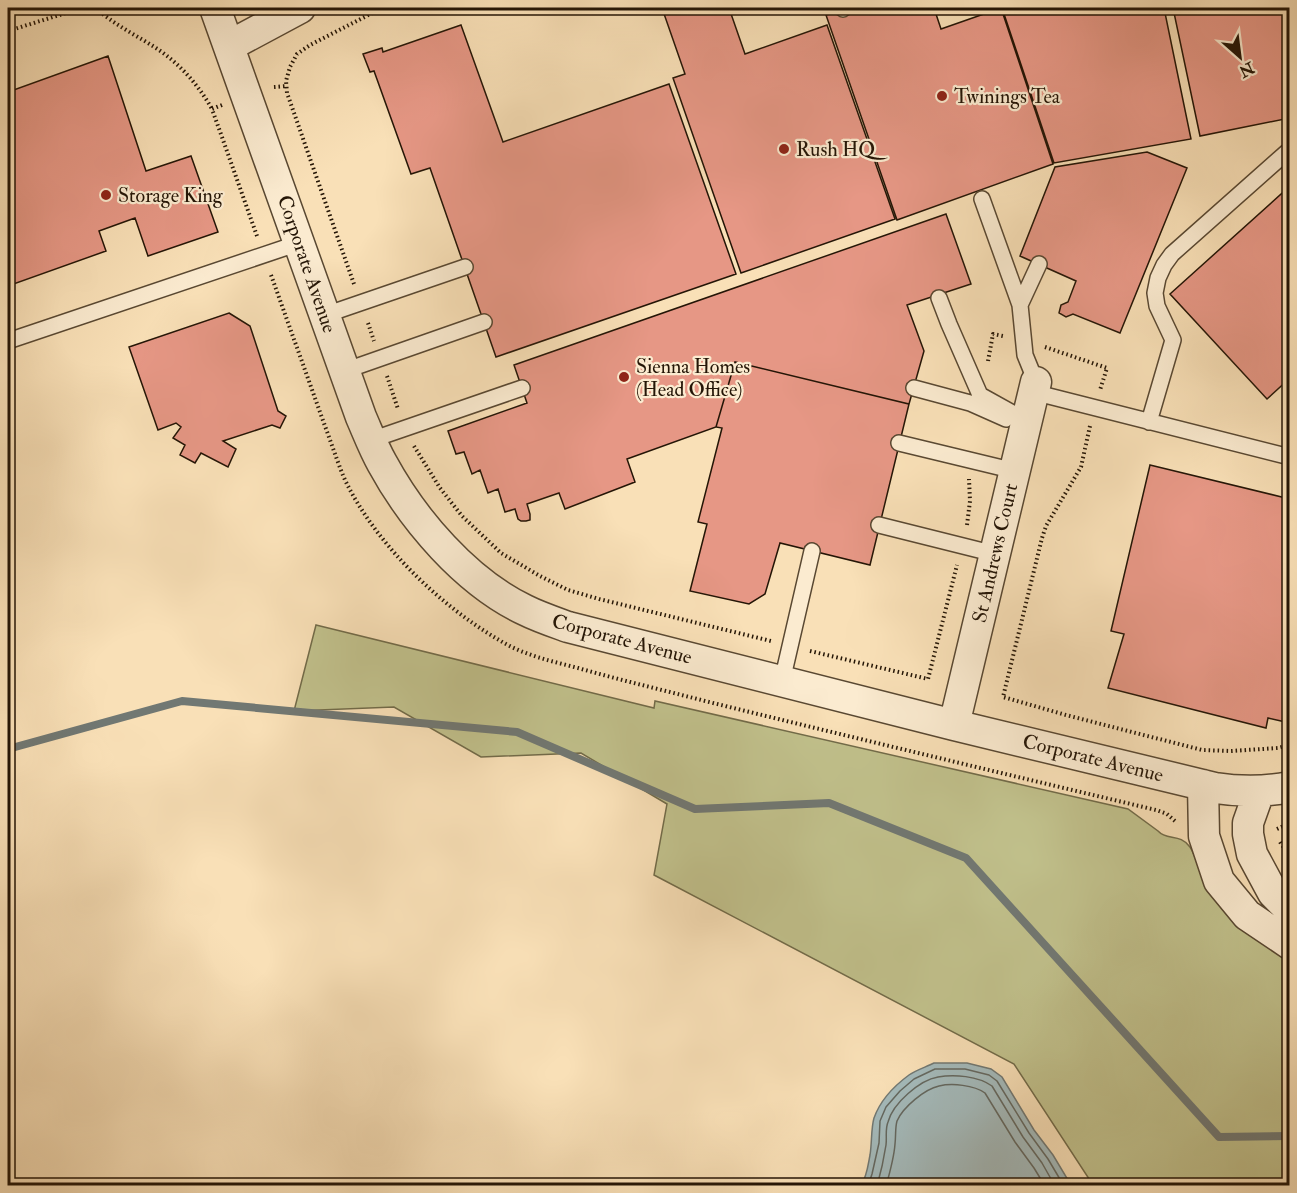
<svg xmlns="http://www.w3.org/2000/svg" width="1297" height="1193" font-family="'IM FELL Double Pica',serif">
<rect width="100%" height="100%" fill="#f9e0b7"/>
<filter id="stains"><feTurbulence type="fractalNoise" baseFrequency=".00333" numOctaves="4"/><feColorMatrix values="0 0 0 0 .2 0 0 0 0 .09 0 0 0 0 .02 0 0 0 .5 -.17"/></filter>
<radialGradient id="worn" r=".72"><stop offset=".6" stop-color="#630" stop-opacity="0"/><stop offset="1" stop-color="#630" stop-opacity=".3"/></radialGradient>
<path fill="#c1c18c" stroke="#726b49" stroke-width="1.5" d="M316,625L654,708L655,701L1128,809L1158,831C1167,841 1180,833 1190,847C1196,856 1198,868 1202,877C1222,919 1250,938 1289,959V1185H1093L1014,1064L654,875L667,804L581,753L481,757L394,707L294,711Z"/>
<path fill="#a4babb" stroke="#717873" stroke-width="1.5" d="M934,1063H967L991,1069L1002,1077L1034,1130L1053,1155L1071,1185H861C867,1177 868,1165 870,1155C872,1143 871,1128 874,1118C880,1101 894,1086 909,1075C916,1070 926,1067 934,1063Z"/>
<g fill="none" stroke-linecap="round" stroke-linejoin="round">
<path stroke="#646860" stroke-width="1.5" d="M868,1186L872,1174L879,1143L880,1121L886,1107L900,1091L914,1079L935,1069H965L989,1075L997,1081L1029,1133L1048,1159L1064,1186
M877,1186C881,1172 884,1158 886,1145C887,1137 885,1129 888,1122C893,1103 920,1080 938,1077C954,1074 978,1076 992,1086L1023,1137L1042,1163L1055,1186
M886,1186C890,1172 894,1158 895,1144C896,1136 895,1128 897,1121C903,1107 925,1089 939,1086C952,1083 974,1085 985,1093L1015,1142L1034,1168L1045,1186"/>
<path stroke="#717873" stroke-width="8" d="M8,749L182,701L517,732L695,809L829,803L966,858L1219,1137L1290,1136"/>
</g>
<path fill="#e69785" stroke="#241506" stroke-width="1.5" d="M662,8H729L745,54L827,25L895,219L741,273L673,78L685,74Z
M849,8H934L941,29L1001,8L1053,164L897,220L826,15Z
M1002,8H1164L1191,139L1054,163Z
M1173,8H1290V118L1200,136Z
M461,25L503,142L669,84L736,274L496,357L430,168L411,174L374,71L370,72L363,54L382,48L383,52Z
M108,56L146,171L191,156L218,232L148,256L135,218L99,231L106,251L8,286V92Z
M1147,152L1187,168L1120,333L1073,314L1066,317L1059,313L1061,305L1068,302L1076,281L1020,256L1055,167Z
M1290,186V378L1267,399L1170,294Z
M946,214L971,284L907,305L924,351L909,404L735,362L716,427L627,459L635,482L565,509L559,493L527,504L530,514V520L526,521H521L518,519L515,509L505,512L498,489L488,493L480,470L472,474L464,452L456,454L448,431L527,403L514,365Z
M229,313L250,326L278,411L286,416L280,428L272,425L223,441L236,449L228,467L201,453L195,463L180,455L185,445L173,438L181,427L176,423L158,430L129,347Z
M735,362L909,404L870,565L780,543L765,594L749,604L690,591L707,524L698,522L722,428L716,427Z
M1150,465L1290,499V723L1268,718L1266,728L1108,688L1124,634L1111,631Z"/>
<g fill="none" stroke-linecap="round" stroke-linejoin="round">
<g stroke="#594832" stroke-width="18">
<path id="lane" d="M843,8V9
M982,199L1020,305
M939,298L949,324L980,395L1027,421
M325,315L465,267
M8,341L299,243
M344,371L484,322
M1036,382L1025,355L1020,305L1039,264
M914,388L970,403L1006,419
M1033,392L1290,457
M1149,422L1173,340L1157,306L1155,293L1158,278L1164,265L1172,254L1287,152
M371,440L522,388
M899,443L1015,471
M879,525L995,554
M782,681L812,551"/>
</g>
<g stroke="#594832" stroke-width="33">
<path id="street" d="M215,8L361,417C368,433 374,449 382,463C413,520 466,582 525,610C539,617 554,622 568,627L954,725L1215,788C1241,792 1264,792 1290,787
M229,46L300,8
M954,725L1036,382
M1203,785L1204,836L1219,881L1247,915L1290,944
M1259,792L1248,823V834L1252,854L1273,893L1290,910"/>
</g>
<path stroke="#241506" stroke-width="4" stroke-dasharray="1.5 3" stroke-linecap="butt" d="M96,8C114,25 138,36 159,50C181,65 199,86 212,109
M8,31L82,8
M274,87L287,86
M222,105L212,109L257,236
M271,275L335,454C338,462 341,471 345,480C376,544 438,604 499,640C523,655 551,661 578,668C620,680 663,690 705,701C855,738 1005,774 1156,810L1167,814L1175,821
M354,284L287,93L286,81L290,67L297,54L310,45L382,8
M368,323L374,341
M1045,347L1107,368L1100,390
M988,361L993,334L1003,336
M387,376L398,409
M1090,426L1081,467L1046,526L1042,538L1003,697L1066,715L1202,750L1231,751L1278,748L1290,745
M414,446L440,488L462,516L501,553L540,576L568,590L599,599L771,641
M967,525L970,501L969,479
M810,651L928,679L957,565
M1277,829L1290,823
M1280,842L1290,857"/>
<use href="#lane" stroke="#fbebd0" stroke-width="15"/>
<use href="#street" stroke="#fbebd0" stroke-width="30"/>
</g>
<g fill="#8f2418" stroke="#fbebd0" stroke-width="2">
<circle cx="942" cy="96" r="6"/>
<circle cx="784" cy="149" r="6"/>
<circle cx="106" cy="195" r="6"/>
<circle cx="624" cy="377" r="6"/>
</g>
<g text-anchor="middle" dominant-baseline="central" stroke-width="4.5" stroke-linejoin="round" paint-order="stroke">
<g font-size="20" fill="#241506" stroke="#fbebd0" text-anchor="start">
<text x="954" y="96">Twinings Tea</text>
<text x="796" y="149">Rush HQ</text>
<text x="118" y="195">Storage King</text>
<text x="636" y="366">Sienna Homes<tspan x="636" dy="23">(Head Office)</tspan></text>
</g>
<g font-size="20" fill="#241506" stroke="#fbebd0">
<text transform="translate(307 264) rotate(71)">Corporate Avenue</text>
<text transform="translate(995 553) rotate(-77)">St Andrews Court</text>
<text transform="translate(622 639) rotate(15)">Corporate Avenue</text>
<text transform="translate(1093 758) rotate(14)">Corporate Avenue</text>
</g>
</g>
<rect width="1297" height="1193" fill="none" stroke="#f9e0b7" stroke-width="30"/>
<rect x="9" y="9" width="1279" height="1175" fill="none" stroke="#241506" stroke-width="3"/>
<rect x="15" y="15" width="1267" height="1163" fill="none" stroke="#241506" stroke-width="1.5"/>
<g transform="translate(1240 57) rotate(152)" stroke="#fbebd0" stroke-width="4.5" paint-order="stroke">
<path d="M0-4.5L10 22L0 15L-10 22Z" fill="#241506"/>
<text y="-9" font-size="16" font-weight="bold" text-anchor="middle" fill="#241506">N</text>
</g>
<rect width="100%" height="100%" filter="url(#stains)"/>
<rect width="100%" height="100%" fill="url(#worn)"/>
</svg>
